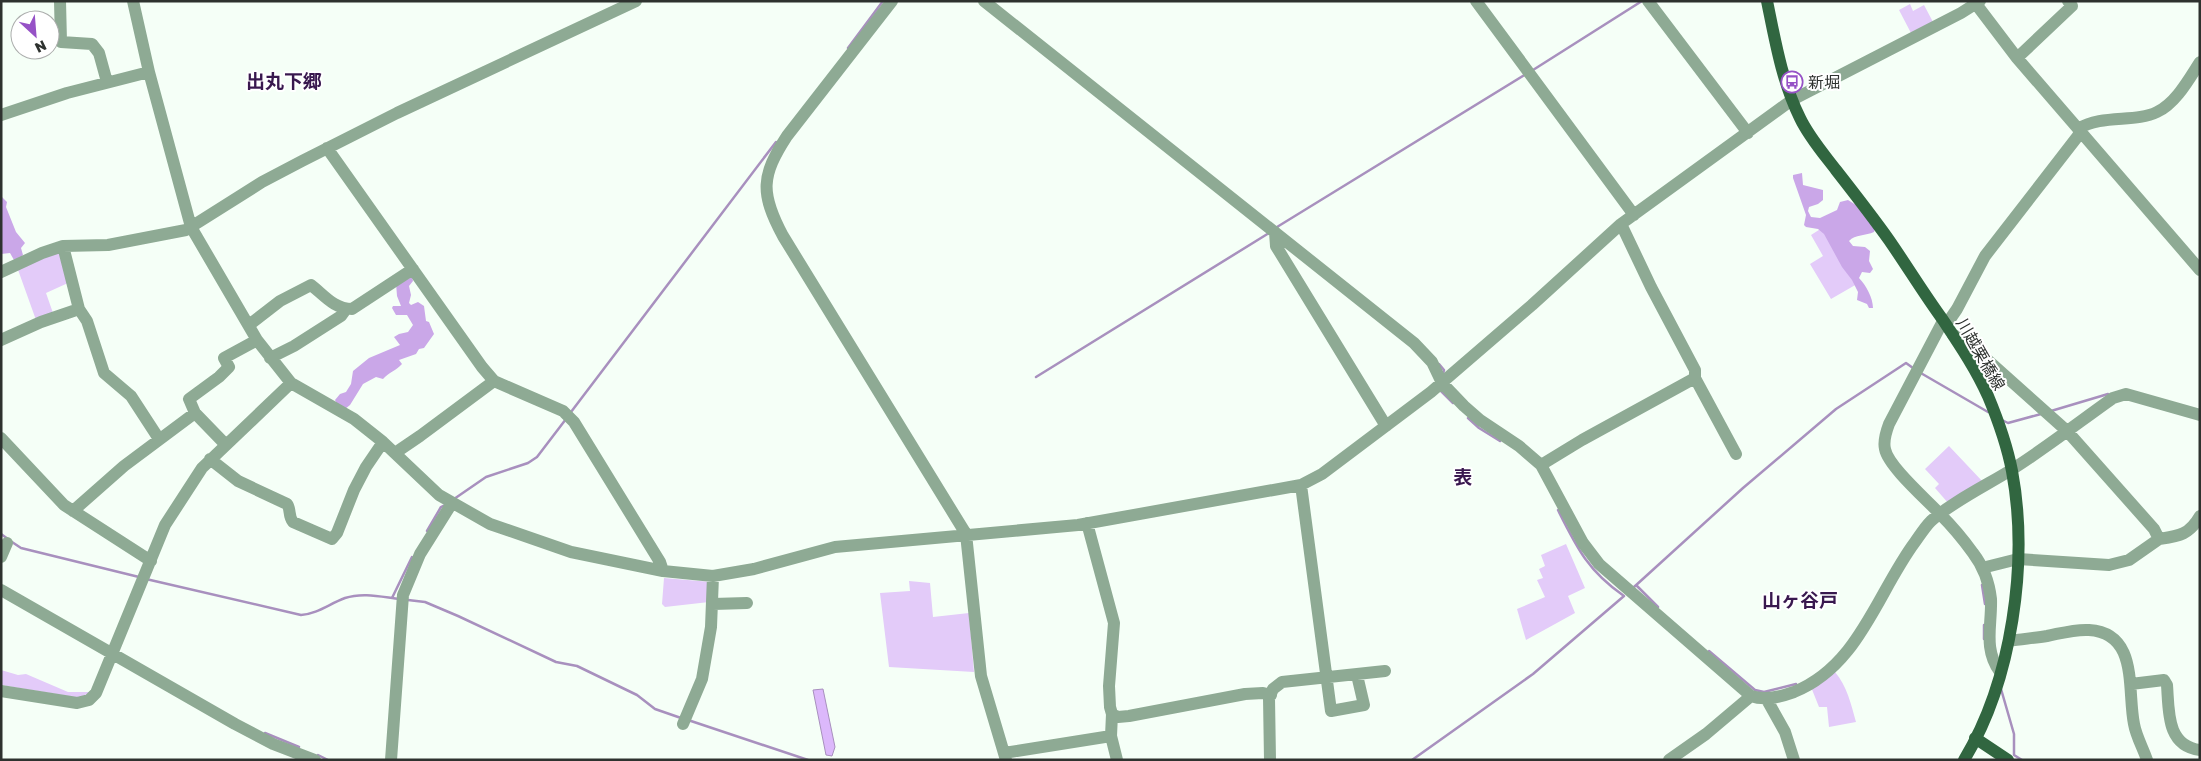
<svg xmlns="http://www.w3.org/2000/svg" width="2201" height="761" font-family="'Golos Text','Noto Sans JP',sans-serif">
<rect width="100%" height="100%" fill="#f5fff7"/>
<path fill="#e3cbf9" d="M1910,4L1913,11L1924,5L1933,22L1911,33L1899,10Z
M1822,228L1857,284L1831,299L1810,264L1823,256L1811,235Z
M59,250L68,283L46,293L53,313L36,320L17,267Z
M1949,446L1983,482L1949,504L1935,488L1939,484L1925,469Z
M1566,544L1585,588L1568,596L1575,613L1526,640L1517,609L1545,597L1537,580L1543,578L1539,569L1545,566L1541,555Z
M664,578L711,582L709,602L665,607L662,604Z
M909,581L930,583L933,617L969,613L974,672L889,667L880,593L910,591Z
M1,670L18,675L26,674L68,692H90L80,698L1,685Z
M1835,672C1847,686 1851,704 1856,722L1829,727L1827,707H1819L1811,687Z"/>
<path fill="#caa7e8" d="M1802,173L1803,185L1823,190V200L1818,204L1809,207L1808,211L1811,217L1820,218L1837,210L1840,202L1848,200L1856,205L1875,229L1874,232C1866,236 1855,234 1849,241L1853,246L1865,247L1870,251L1869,261L1873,269L1870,273L1862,272L1859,278C1866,285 1873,298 1873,308H1869L1867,304L1857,300L1858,292L1852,280L1842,267L1824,234L1818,229L1806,227L1804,225L1806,215L1793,178V175Z
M1,189L2,197L7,202L6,207L16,232L25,243L21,248L23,255L19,259L14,260L10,253L1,254Z
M412,277L413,281L409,286L411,295L409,303L411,305L418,302L424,306L426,321L429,322L434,334L424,348L419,349L416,354L399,360L402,364C396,371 389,372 383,379L376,377L363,384L350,405L345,409L337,404L335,400L340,394L346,392L351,384L353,371L369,358L400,345L394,337L399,334L408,332L413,325L407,315H396L392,308L393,306H401L397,296L396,283Z"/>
<path fill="#dcb8fb" stroke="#a890be" d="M823,689L835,747L832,756L826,755L813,690Z"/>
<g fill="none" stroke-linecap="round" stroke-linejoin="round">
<path stroke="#a890be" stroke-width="2.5" d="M848,48L883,1
M1533,70L1642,1
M1277,227L1526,74
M1439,364L1444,370L1443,374
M1919,372L1988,412
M1036,377L1269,233
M1440,390L1453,403
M2051,411L2108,394
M571,412L776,142
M1468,418L1479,428L1500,441
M2002,420L2008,423L2041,414
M454,499L486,477L528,463L537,457L566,419
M1558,510C1577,548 1588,571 1624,596
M427,531L441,507L445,505
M1,534L8,539
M12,542L21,548L139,577
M146,579L301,615C317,614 329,604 345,598C363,592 382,597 400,599
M1982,585L1985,604
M1637,586L1658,607
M1634,587L1743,488L1836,409L1906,363L1913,368
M392,598L412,557
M408,600L425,602L458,616L556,662L577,666L637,695L655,709L681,718
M1984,625V639
M1709,651L1755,690L1764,692L1796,684
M2001,689L2014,734V755L2022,760
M688,720L808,760
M265,733L299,747
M318,755L328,760
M1412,760L1533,674L1624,596"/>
<path stroke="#8eaa94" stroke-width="12" d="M60,1L61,42L92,44L99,53L107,82
M133,1L149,72L191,227L257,340L291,383L354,419L383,442L439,495L490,524L571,552L663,571L713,576L754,569L835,547L1078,525L1301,485L1322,474L1431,392L1532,305L1621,224L1792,100L1961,13L1980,1
M892,1L787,136C761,176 760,193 783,236L966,534L981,676L1006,760
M984,1L1414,343L1432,362L1442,383L1464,406L1480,420L1519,446L1541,465L1583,543L1599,564L1751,696C1765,701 1780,697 1794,692C1859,666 1877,593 1915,542C1920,535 1925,527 1931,521C1952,502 1987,485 2011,470C2046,448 2079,422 2113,398L2126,394L2200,415
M1476,1L1634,215
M1648,1L1748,133
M1976,4L2017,58L2200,270
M2017,58L2072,6L2068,1
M1,115L67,93L149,72
M2078,129C2102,114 2135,123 2157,112C2176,103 2189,79 2200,62
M327,148L482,367L494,381L563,411L574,422L660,562L663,571
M1275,232L1276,246L1386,426
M63,246L79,309
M1,272L42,253L63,246L108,245L186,230L262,182L302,161L397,113L636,1
M1943,321L1889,424C1886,432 1883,441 1885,449C1888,466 1926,499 1939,513C1951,525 1963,539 1973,553C1983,566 1989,582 1991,599C1992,625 1983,649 2000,672
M249,325L280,301L311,285C324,295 334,309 352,309L413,269
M1946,325L1957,309L1985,256L2081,132
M1953,335L1964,339L2067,431L2154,529L2159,539L2129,560L2109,565L2018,559L1982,568
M1,340L41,322L79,309L87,321L104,373L131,396L159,439
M270,358L294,346L341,316L346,309
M1695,378L1736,454
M195,413L189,399L219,377L229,367L224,358L257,340
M1,438L64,505L151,561
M395,453L420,436L494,381
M210,459L238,481L287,504C291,509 288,516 293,522L332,539L337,533L354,490L366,467L383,442
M1541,465L1582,440L1695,378V370L1651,287L1621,224
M1301,485L1331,711L1364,705L1357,675
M73,511L124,466L195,413L226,445
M1087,523L1114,623L1109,686L1110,707L1112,714L1118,717L1129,716L1245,694L1263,693L1271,695
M2159,539C2179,536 2189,535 2200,516
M1,557L7,543
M1,590L235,724L273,744L315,760
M713,604L747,603
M2009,641C2022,639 2035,638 2047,636C2062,633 2075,629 2089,630C2139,633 2127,690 2134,724C2136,736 2143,748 2147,760
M2131,684L2164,680L2167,685C2169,710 2166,746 2200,750
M1,691L77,703L89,700L96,693L165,525L202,468L291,383
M1766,698L1785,732L1794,760
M1112,714L1111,736L1117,760
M683,724L702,679L711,627L713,576
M1004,753L1111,736
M391,760L403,595L420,554L452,503
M1270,760L1269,698L1273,689L1282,682L1385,671
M1669,760L1706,734L1751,696"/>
<path stroke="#316640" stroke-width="12" d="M1767,1C1775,40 1782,82 1800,118C1809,137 1823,153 1836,170C1854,193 1872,216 1889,240C1907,266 1924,294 1943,320C1959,344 1976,369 1988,396C1998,420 2007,445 2012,471C2029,562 2012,681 1964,760
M1975,738L2008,760"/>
</g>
<defs>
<g id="bus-ring" transform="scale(1.125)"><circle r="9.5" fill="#fff" stroke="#9652c6" stroke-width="1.5"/><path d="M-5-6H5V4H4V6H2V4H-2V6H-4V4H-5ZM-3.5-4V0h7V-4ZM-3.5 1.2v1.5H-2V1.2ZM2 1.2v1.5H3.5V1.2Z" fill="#9652c6"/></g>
</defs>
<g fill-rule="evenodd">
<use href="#bus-ring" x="1792" y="82"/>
</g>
<g text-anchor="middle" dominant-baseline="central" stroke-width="4" stroke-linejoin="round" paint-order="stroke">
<g font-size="16" fill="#2e322f" stroke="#fff" text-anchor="start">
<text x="1808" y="82">新堀</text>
</g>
<g font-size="16" fill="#2e322f" stroke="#fff">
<text transform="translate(1981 354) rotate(60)">川越栗橋線</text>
</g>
<g font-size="19" font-weight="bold" fill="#39184f" stroke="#fff">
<text x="284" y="80">出丸下郷</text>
<text x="1463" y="476">表</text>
<text x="1800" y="599">山ヶ谷戸</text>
</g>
</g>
<rect width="2201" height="761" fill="none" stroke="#2e322f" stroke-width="5"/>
<g transform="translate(35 35) rotate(154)"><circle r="24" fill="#ffffff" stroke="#abadac"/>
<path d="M0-4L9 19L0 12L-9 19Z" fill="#9652c6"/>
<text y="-8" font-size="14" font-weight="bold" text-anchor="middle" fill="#2e322f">N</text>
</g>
</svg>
